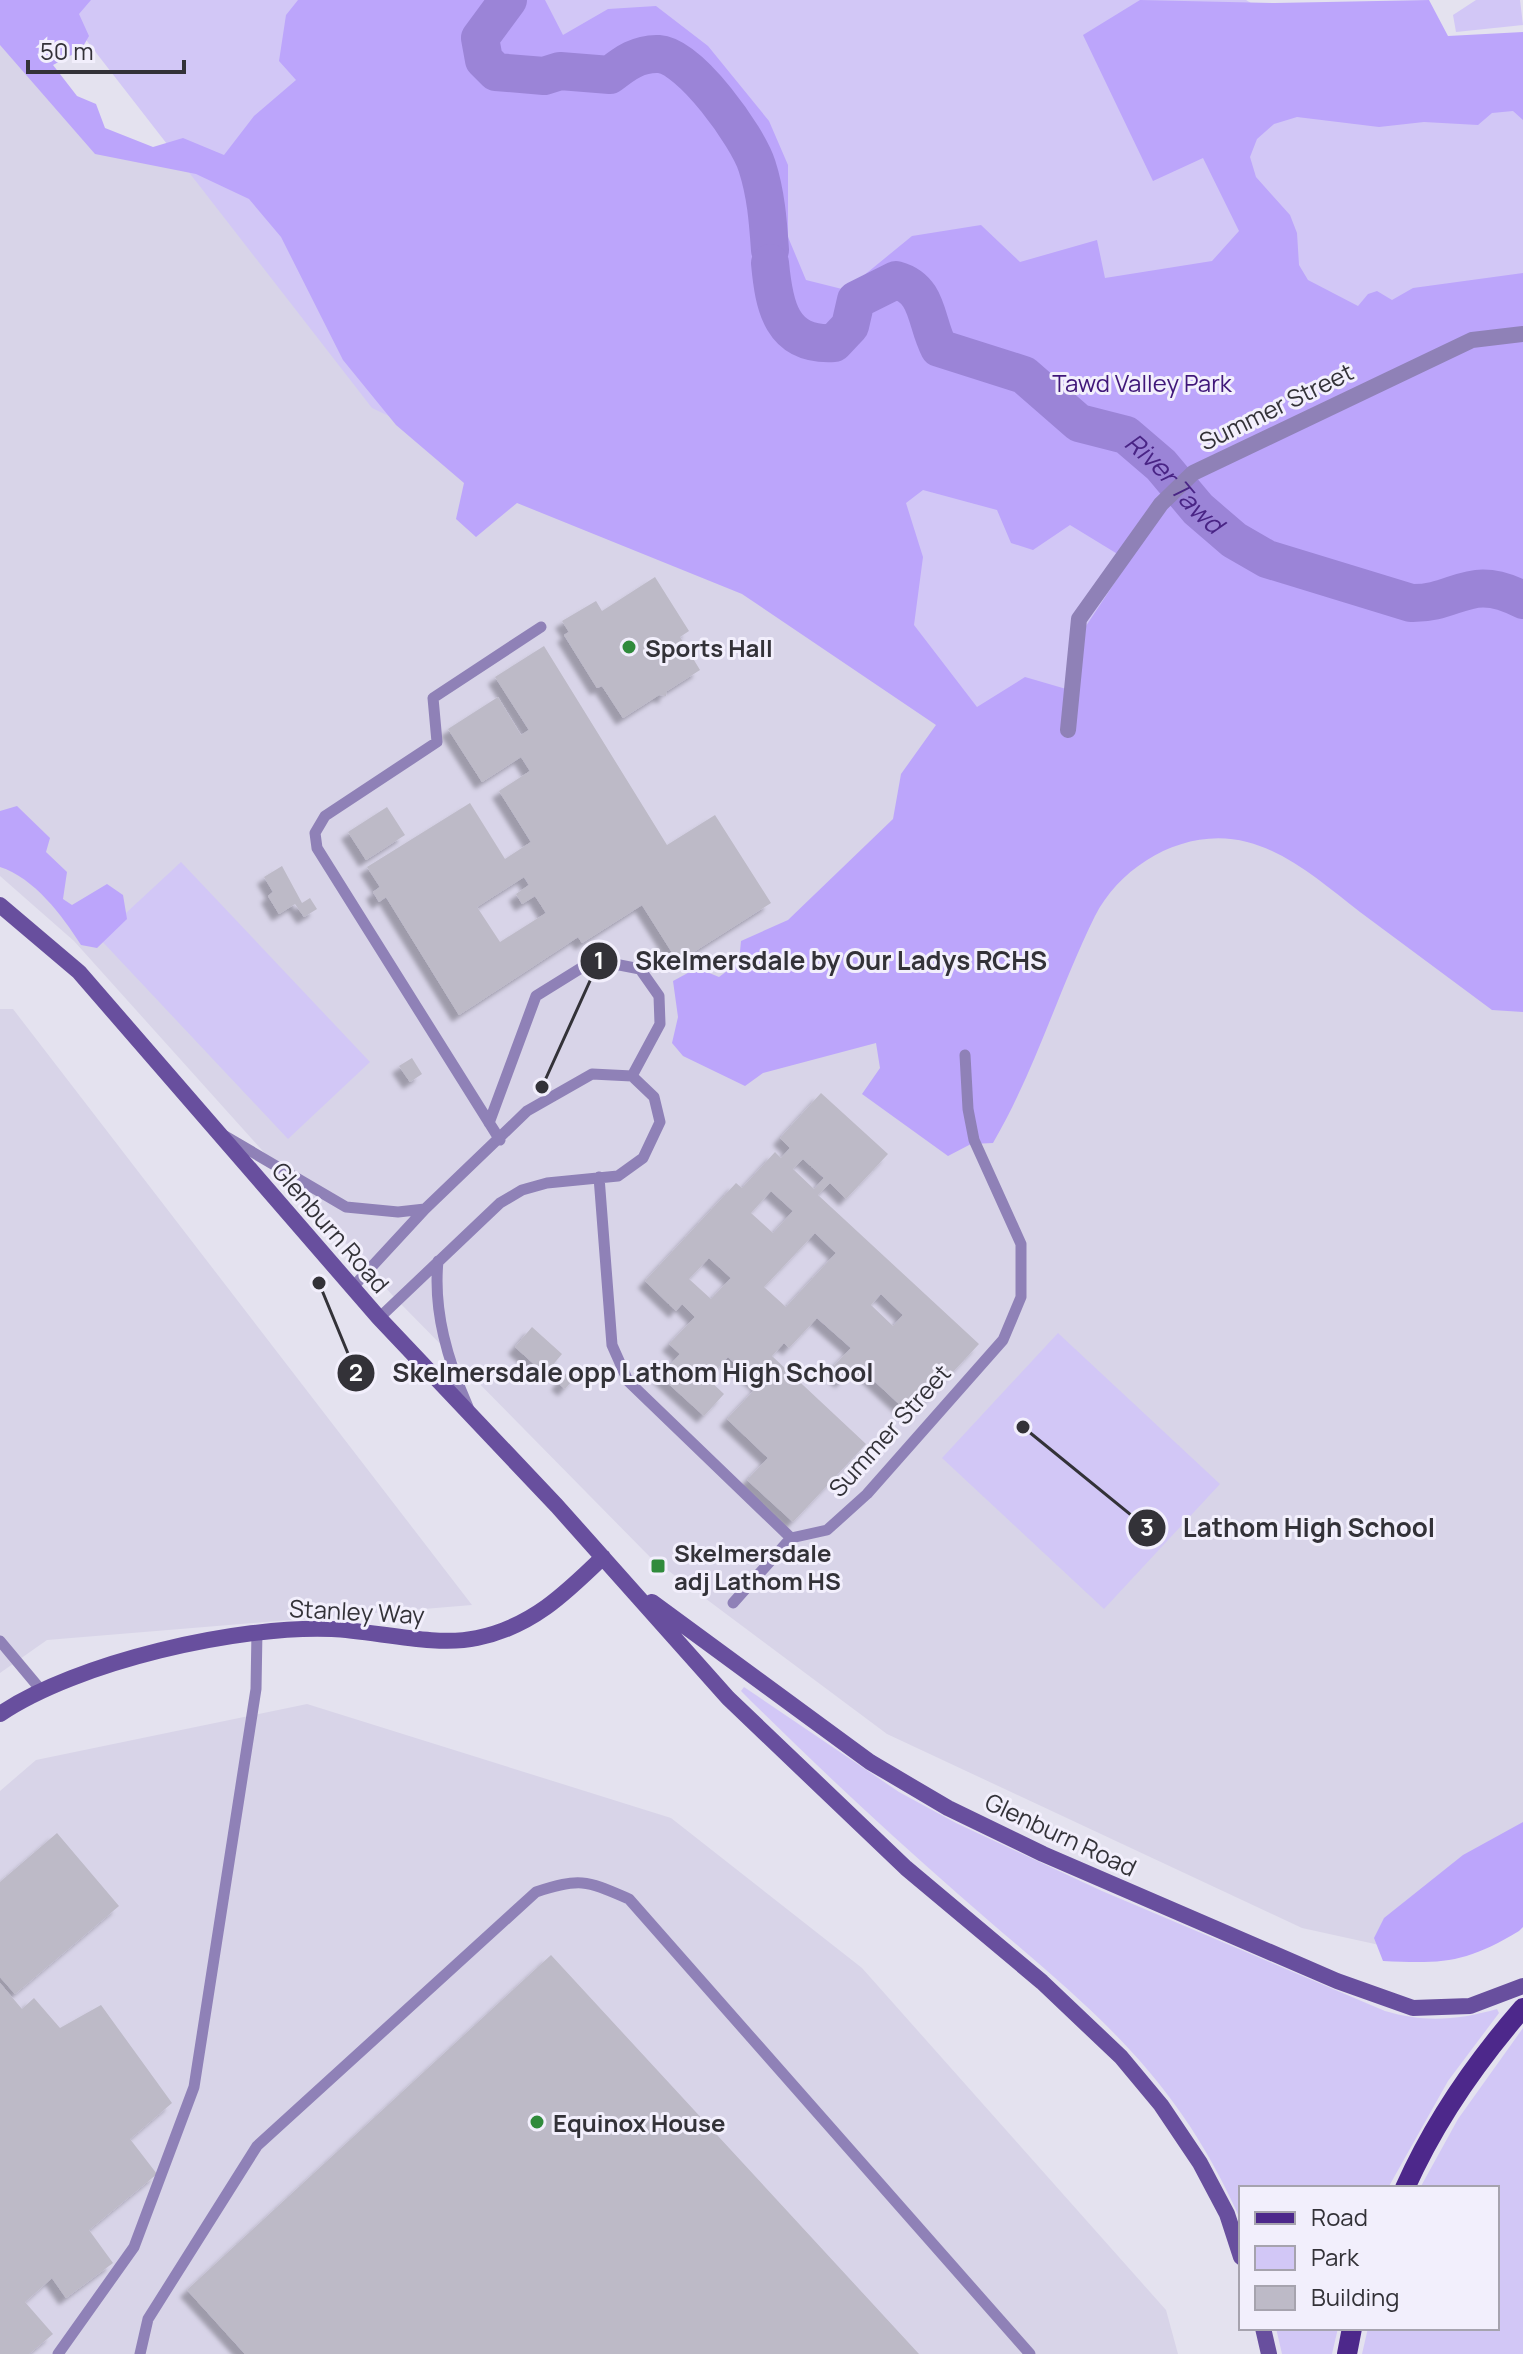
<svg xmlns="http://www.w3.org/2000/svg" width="1523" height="2354" font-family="Manrope,sans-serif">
<defs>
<filter id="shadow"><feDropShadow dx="-7" dy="7" stdDeviation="2" flood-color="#0004"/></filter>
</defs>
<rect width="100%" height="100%" fill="#e4e2ef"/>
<path fill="#d8d4e8" d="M0,24L98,136L249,191L1174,774L1523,972V1901L1434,1957L1302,1928L887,1734L650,1557L394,1297L74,941L0,876Z
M0,1009H13L472,1605L47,1640L0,1673Z
M307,1704L671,1818L862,1968L1166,2310L1178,2354H0V1791L36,1760Z"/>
<path fill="#d2c7f6" d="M44,0H1246L1422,107L1523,44V972L1428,909L991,738L749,586L372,408L80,32Z
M1476,0H1520L1523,25L1456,32L1453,15Z
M181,862L370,1062L288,1139L99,938Z
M1058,1333L1220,1484L1104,1609L942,1458Z
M744,1687L899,1792L956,1823L1102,1891L1385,2011C1425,2023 1458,2020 1497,2009L1499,2013L1448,2081L1388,2188H1241V2221C1172,2064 1082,2003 958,1894C884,1829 811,1761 741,1691Z
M1523,2028V2354H1362L1368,2328H1497V2188H1420L1458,2119Z
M1276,2328H1338L1332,2354H1282Z"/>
<path fill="#bca5fb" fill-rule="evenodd" d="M0,0H91L79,14L89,36L81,50L53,65L77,96L96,104L105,128L153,147L183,138L224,155L254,116L296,80L279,61L286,15L298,0H545L563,35L608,9L656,6L708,46L769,121L788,165V237L806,280L846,290L912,236L981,225L1020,262L1097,240L1105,278L1212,261L1239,231L1203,158L1153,181L1083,35L1140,0L1275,3L1429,0L1448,36L1523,32V120L1513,111L1492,113L1478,125L1424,122L1379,127L1297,117L1274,124L1257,139L1250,157L1256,177L1290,215L1297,233L1299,265L1308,280L1358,306L1368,294L1377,291L1392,300L1413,288L1523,273V1012L1492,1010C1448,977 1404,945 1360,912C1326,886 1290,853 1247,842C1188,826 1122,863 1095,916C1058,991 1035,1071 993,1143L971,1144L948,1156L862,1094L880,1068L876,1043L763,1073L745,1086L683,1056L672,1043L678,1017L673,981L697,968L719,977L739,962L741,941L788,920L893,819L901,774L936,725L742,594L517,503L476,537L456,519L464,483L396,425L343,360L281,237L249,199L196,174L95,154L0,45ZM923,490L997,510L1011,543L1033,550L1070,525L1129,561L1084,629L1073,691L1025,677L977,707L914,625L923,557L906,503Z
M17,806L50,838L46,852L67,872L63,899L72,905L107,884L123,895L127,919L97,948L81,945C62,915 34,878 0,867V811Z
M1523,1822V1927L1519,1931C1466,1963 1443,1964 1383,1961L1374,1938L1384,1918L1463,1855Z"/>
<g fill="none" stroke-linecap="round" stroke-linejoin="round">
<g stroke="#9b84d7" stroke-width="38">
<path d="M508,0L480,38L484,60L496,72L544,76L560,71L610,75C625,63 639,53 659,54C690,56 748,137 757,166C766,194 768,221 770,250"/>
<path id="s1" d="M770,263C774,306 781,346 834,343L850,326L856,300L896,280C929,289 925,321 939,348L1024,375L1079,423L1126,435L1161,465L1198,509L1234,540L1267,559L1411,603C1458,604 1469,572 1523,600"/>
</g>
</g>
<path fill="#bdbac7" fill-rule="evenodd" filter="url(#shadow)" d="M655,577L689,631L680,637L700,670L667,691L666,696L659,695L623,718L602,686L597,688L564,635L569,632L562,621L596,601L602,611Z
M544,646L667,845L715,815L771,903L678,962L642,905L582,943L578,937L459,1015L386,897L379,902L373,892L380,887L367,867L470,803L505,859L531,842L499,791L530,771L521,757L482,782L448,729L498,697L521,735L529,730L495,677ZM524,877L529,885L516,894L522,904L535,896L546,913L500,942L477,907Z
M387,807L405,835L366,860L348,832Z
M282,866L302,903L310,898L317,909L304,917L295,904L279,914L268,896L273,892L264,877Z
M412,1058L422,1074L410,1082L399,1066Z
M821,1093L888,1154L846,1199L830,1183L818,1195L979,1344L912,1416L857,1365L842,1381L830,1370L851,1348L817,1318L789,1348L784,1343L772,1356L866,1444L793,1522L747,1480L768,1458L727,1419L759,1385L728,1357L708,1379L724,1394L704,1416L660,1376L680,1354L669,1344L695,1317L682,1304L676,1311L645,1281L736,1183L742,1188L775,1152L781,1158L790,1148L780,1138ZM803,1159L824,1178L814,1189L793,1169ZM771,1191L793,1211L773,1233L751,1213ZM815,1233L836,1253L786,1307L764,1287ZM709,1258L731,1278L711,1299L689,1279ZM881,1294L903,1315L893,1326L871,1305Z
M532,1327L562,1354L545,1374L515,1347Z
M570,1369L577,1375L565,1389L558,1383Z
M57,1833L119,1906L15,1994L0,1977V1882Z
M551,1955L919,2354H245L187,2290Z
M0,1983L22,2009L34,1998L60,2028L101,2005L172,2103L130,2139L157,2174L89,2230L113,2263L66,2298L52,2278L25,2302L53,2334L29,2354H0Z"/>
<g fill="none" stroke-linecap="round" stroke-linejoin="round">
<path stroke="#8f81b7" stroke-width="11" d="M489,1123L536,996L594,960L640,969L659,996L660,1024L632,1076
M225,1136L346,1207L398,1212L425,1209
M500,1140L317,848L315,833L325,816L437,742L433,698L541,627
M599,1177L612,1345L628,1381L791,1538L827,1530L867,1494L1003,1340L1021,1297V1244L974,1140L968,1109L965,1055
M438,1261C433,1312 448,1361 468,1407
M352,1288L425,1209L527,1111L592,1074L632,1076L654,1097L660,1122L643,1158L618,1176L547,1183L522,1190L500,1203L379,1318
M733,1603L791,1538
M0,1641L41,1690
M58,2354L134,2247L194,2087L256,1689L257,1631
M140,2354L148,2319L257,2146L536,1892C581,1877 587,1881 629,1899L1030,2354"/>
<path stroke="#8f81b7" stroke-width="16" d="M1068,730L1079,619L1161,504L1193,473L1472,340L1523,334"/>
<path stroke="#684f9e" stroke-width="16" d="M0,905L79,972L379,1318L557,1506L728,1698L906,1868L1042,1982L1121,2057L1161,2105L1200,2163L1227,2214L1241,2257
M652,1602L870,1762L948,1808L1043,1854L1337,1981L1413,2008L1470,2006L1523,1986
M0,1714C77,1662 238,1625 332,1629C376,1631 435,1647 477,1638C531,1627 565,1594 603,1557
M1263,2328L1269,2354"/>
<path stroke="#4d288b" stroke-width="20" d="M1405,2188C1434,2123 1476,2062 1523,2008
M1347,2354L1352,2328"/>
</g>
<g fill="#308b3c" stroke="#f2effc" stroke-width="3">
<circle cx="629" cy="647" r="8"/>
<rect x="650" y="1558" width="16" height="16" rx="4"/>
<circle cx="537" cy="2122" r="8"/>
</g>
<g text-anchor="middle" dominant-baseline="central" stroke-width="6" stroke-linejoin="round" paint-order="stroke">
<g font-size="24" fill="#401779" stroke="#f2effc">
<text x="1142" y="382">Tawd Valley Park</text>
</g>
<g font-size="24" fill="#333238" stroke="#f2effc">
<text transform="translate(1276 406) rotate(-26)">Summer Street</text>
<text transform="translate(331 1227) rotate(49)">Glenburn Road</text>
<text transform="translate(889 1430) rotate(-48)">Summer Street</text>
<text transform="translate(357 1611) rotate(3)">Stanley Way</text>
<text transform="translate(1061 1834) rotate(25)">Glenburn Road</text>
</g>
<g font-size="24" font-weight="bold" fill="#333238" stroke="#f2effc" text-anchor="start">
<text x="645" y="647">Sports Hall</text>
<text x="674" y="1552">Skelmersdale<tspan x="674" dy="28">adj Lathom HS</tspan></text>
<text x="553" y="2122">Equinox House</text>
</g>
<g font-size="26" font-style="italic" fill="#492485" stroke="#f2effc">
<text stroke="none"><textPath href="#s1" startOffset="576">River Tawd</textPath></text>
</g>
</g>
<path fill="none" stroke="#333238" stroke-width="3" d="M542 1087L599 961M319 1283L356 1373M1023 1427L1147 1528"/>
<g fill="#333238" stroke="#f2effc" stroke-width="3">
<circle cx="542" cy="1087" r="8"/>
<circle cx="319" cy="1283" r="8"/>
<circle cx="1023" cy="1427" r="8"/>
<circle cx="599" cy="961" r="20"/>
<circle cx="356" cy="1373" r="20"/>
<circle cx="1147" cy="1528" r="20"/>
</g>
<g font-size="24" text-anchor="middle" font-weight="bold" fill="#fff">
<text x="599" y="969">1</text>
<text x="356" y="1381">2</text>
<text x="1147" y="1536">3</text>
</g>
<g font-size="26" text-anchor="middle" font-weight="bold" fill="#333238" stroke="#f2effc" stroke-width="6" stroke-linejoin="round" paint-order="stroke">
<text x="841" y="970">Skelmersdale by Our Ladys RCHS</text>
<text x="633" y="1382">Skelmersdale opp Lathom High School</text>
<text x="1309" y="1537">Lathom High School</text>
</g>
<rect x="1239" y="2186" width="260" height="144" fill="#f2effc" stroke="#a6a3ae" stroke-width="2"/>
<rect x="1255" y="2212" width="40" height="12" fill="#4d288b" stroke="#a6a3ae" stroke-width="2"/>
<text x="1311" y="2226" font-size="24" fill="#333238">Road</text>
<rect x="1255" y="2246" width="40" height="24" fill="#d2c7f6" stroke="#a6a3ae" stroke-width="2"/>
<text x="1311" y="2266" font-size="24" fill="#333238">Park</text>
<rect x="1255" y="2286" width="40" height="24" fill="#bdbac7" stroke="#a6a3ae" stroke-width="2"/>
<text x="1311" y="2306" font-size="24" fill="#333238">Building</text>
<path d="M28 60v12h156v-12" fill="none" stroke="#333238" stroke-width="4"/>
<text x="40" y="60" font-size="24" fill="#333238" stroke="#f2effc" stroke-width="6" paint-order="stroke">50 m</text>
</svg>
